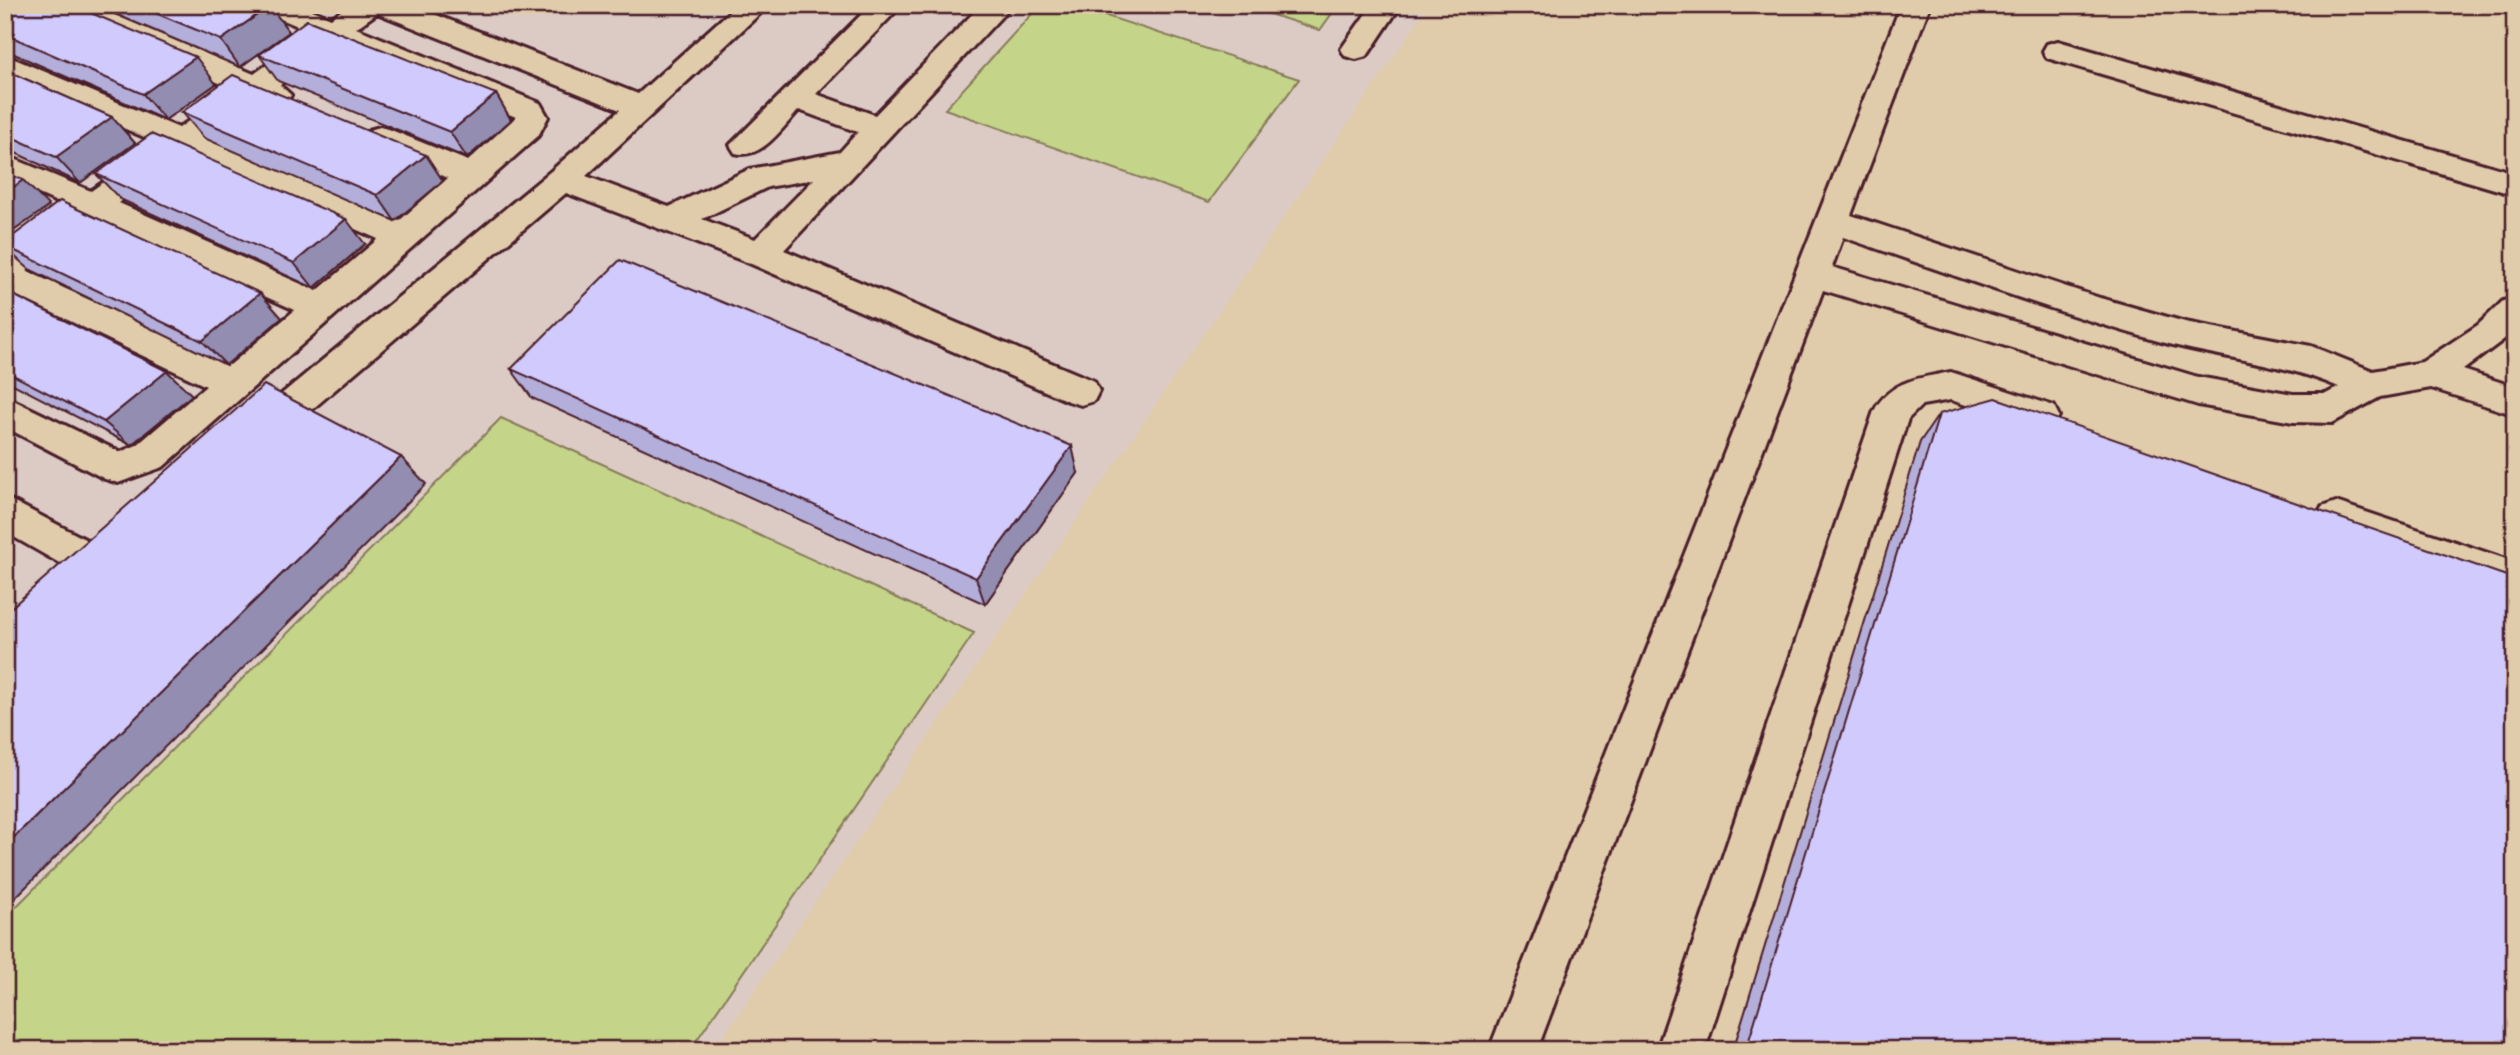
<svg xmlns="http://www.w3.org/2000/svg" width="2520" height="1055" font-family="Itim,sans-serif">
<rect width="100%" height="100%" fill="#e0ccab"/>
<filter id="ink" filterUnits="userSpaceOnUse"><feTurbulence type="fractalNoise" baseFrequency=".0143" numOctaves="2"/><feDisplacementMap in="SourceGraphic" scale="14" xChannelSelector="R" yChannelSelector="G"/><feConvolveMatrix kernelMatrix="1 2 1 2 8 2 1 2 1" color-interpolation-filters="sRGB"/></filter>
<g filter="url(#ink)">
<path fill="#dbcbc4" d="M5,5H1429L714,1050H5Z"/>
<path fill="#c4d58a" stroke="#877a5a" stroke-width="2" d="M1040,5H1073L1299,79L1209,202L945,109Z
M1241,5H1338L1320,30Z
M501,418L974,633L690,1050H5V918Z"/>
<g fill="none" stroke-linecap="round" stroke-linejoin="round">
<g stroke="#4a1f2b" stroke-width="6">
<path id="minor" d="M51,5H91L254,74L312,32L262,11L258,5H299L331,18L349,5H411L638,94L737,5H769L586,176L669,207L750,169L840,152L858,132L799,110C782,128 762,160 735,153L730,145L871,5H902L816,94L875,115L981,5H1012L784,250L1094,381L1099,391L1094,401L1081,405L1068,401L749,263L566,193L269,446L256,451L243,446L238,436L243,426L551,171L620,110L377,13L356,28L540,103L548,117L538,136L163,467L118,483L105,479L5,427V396L120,452L137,445L206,386L5,290V252L68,207L5,179V155L91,191L158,143L5,77V55L179,128L233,89L55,11ZM337,43L516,117L468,161L391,130L380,127L369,130L364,138L369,146L448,178L399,221L206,139L260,100L276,105L287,102L291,95L280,85ZM185,155L378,239L317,291L119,203ZM814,179L755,239L702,219L768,187ZM96,220L295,310L230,365L27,271Z
M1372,5H1401L1367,56L1356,59L1345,56L1341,49Z
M1901,5H1930L1851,215L2100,298L2185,322L2311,346L2373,371L2422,362L2478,325L2503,301L2515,297V331L2463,370L2515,387V415L2431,388L2380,397L2332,423L2293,422L2198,405L1823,290L1537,1050H1489ZM1843,237C1948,273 2052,311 2158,341C2218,358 2281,362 2339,387L2326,394H2293L2198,377L1832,267Z
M2058,41L2515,173V195L2047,58L2043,51L2047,44Z
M1951,372L2054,406L2059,416L2054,426L2041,430L1951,400L1922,405L1908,419L1705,1050H1657L1874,411C1890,380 1920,378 1951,372Z
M5,497L119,557L125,569L119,581L105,586L91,581L5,532Z
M2336,502L2515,562V596L2322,529L2317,518L2322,507Z"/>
</g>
<use href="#minor" fill="#e0ccab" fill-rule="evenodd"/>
</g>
<path fill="#b3aeda" stroke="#4a1f2b" stroke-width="2" d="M5,5L216,84L165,120L5,50Z
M94,5H269L289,32L240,67Z
M259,55L496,94L511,120L467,158L278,81Z
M5,70L112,117L135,143L80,183L5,148Z
M182,112L426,155L443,181L395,221L204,138Z
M96,174L365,244L314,288L120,199Z
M5,242L282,318L226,365L29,269L5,248Z
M5,291L192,395L131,445L5,380Z
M511,369L1078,473L985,604L532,398Z
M1939,414L2515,1050H1733L1920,442Z"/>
<path fill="#928db1" stroke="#4a1f2b" stroke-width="2" d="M270,6L289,32L240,67L221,40Z
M196,57L216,84L165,120L143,94Z
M496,94L511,120L467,158L450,132Z
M112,117L135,143L80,183L56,157Z
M426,155L443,181L395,221L377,195Z
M23,180L49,206L5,237V193Z
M346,219L365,244L314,288L294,263Z
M260,293L282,318L226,365L202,341Z
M167,371L192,395L131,445L104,422Z
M1072,446L1078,473L985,604L976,578Z
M401,457L426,484L5,908V846Z"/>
<path fill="#d0cafd" stroke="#4a1f2b" stroke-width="2" d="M5,5H72L196,57L143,94L5,34Z
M136,5H269L270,6L221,40Z
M307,20L496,94L450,132L259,55Z
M5,70L112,117L56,157L5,134Z
M233,75L426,155L377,195L182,112Z
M151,134L346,219L294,263L96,174Z
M5,172L23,180L5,193Z
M60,201L260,293L202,341L5,246V242Z
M620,260L1072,446L976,578L511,369Z
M5,291L167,371L104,422L5,371Z
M264,385L401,457L5,846V613Z
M1996,398L2515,579V1050H1746L1939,414Z"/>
</g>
<rect width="2520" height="1055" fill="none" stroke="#e0ccab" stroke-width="28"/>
<rect x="14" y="14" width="2492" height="1027" fill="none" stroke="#4a1f2b" stroke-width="2.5" filter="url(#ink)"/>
</svg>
